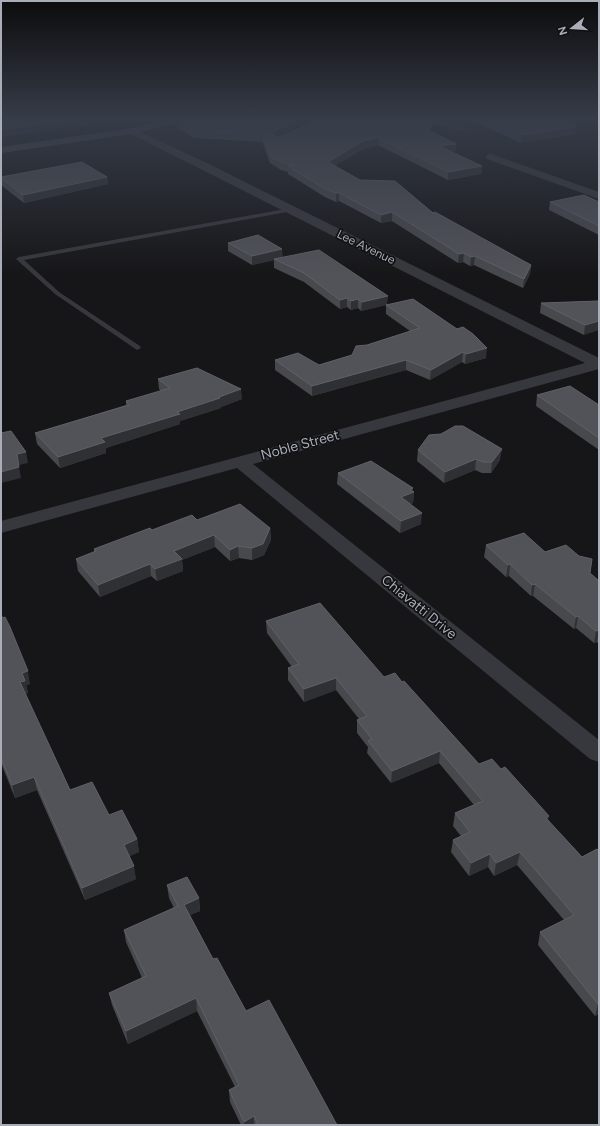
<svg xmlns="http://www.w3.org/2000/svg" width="600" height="1126" font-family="Figtree,sans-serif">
<rect width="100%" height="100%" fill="#161618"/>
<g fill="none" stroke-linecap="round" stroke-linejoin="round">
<path fill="#37383d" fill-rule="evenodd" d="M291,208L294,210L293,211L24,260L59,292L140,346L141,348L137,350L55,294L16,259L19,257Z"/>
<path fill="#37383d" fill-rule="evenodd" d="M411,118H429L466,126L468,128L463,131L415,121Z
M132,128L209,164L599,358V369L253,464L599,740V762L590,759L237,468L1,533V521L585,363L129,133V129Z
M491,154L599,192V199L487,159L486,157L487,155Z"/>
<path fill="#45474d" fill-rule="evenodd" d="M170,118H188L187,120L132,134L1,153V147L132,128Z"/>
</g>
<path fill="#47494d" d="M174,118H315L303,123L278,137L432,126L430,131L456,144V151L451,152L482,166L481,174L448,180L378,145L363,149L334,166L360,180L433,213L531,265L530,274L523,288L474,265L470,266L463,262L458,263L392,221L381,223L339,201L336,202L325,197L288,174V172L281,170L270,163L263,144V142L193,138L174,125Z
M465,118H572L575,134L521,143Z
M1,177H107L108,184L24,203L1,185Z
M550,202H599V235L549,210Z
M228,243L282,257L387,304L486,358L465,364L462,362L430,380L406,370L312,396L275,370V360L319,365L352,355L367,345L410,331L386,314V305L361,311L358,308L351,310L347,307L340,309L304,282L274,268V260L252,265L228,251Z
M599,301L584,335L540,313L541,303Z
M158,379L242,399L221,407V408L180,421V424L106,448V453L60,468L37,444L35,433L126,405V401L161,391L159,389Z
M537,395L599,405V450L536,406Z
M418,450L500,460L491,473H482L475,470L444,483L417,461Z
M338,473L413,488L412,491L414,492L413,503L410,504L421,524L400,533L337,484Z
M197,520L270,528L271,540L264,555L252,560L239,558L230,561L215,547L182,560L183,571L157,581L151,576L100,597L78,571L76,559L94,552V549L152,530Z
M486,545L545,552L590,573L599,581V644L597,642L594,643L576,628L574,629L533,596H531L509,576L506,577L484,557Z
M1,615L30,684L26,685L28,693L25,694L70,790L109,815L137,839L139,852L129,856L136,879L85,900L37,790L15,798L1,763Z
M266,621L384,677L402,682L479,764L548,821L582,857L597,849L599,1014L595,1016L538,945L540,932L564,920L517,865L494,876L488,867L469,876L451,852L453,840L461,836L453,826L455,813L474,805L439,763L391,783L367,753L368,747L357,733V720L359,719L336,690L304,702L288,680V668L292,667L267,633Z
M167,885L199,898L200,911L190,915L213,959L246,1011L337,1125H241L230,1102L229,1090L235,1087L197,1011L128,1044L112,1005L109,993L142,978L126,942L124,930L174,908L169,898Z"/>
<path fill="#2f3033" d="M86,118H138L1,137V130Z
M299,118H315L303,123L272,140L271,133Z
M433,119L432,126L427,137L428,130Z
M576,127L575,134L521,143V135Z
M378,138V145L363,149L327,170L328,162L363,141Z
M456,144V151L438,154L439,146Z
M482,166L481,174L448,180V172Z
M107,177L108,184L24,203L23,195Z
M336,193H339V201L336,202Z
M392,212V221L381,223V215Z
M282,249L283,258L274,259V260L252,265V256Z
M464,253L463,262L458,263L459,254Z
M475,256L474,265L470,266L471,257Z
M531,265L530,274L523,288L524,279Z
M388,296L387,305L361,311L362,302Z
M347,298V307L340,309V300Z
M358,299V308L351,310V301Z
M599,321V330L584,335L585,325Z
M487,348L486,358L465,364L466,354Z
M463,352L462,362L430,380L431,370Z
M406,360V370L312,396V386Z
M241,389L242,399L221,407V408L180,421V424L106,448V453L60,468L58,457L101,438Z
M502,449L500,460L491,473L492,462Z
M26,452L28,463L19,465L17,454Z
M476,459L475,470L444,483L445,472Z
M19,467L21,478L1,483V472Z
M413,488L412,493L414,492L413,503L400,509L401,497L410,489Z
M422,513L421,524L400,533L401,521Z
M270,528L271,540L264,555L252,560V548Z
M214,535L215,547L182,560L183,571L157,581L155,569L174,551Z
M238,546L239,558L230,561V550Z
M150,564L151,576L100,597L98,585Z
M510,564L509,576L506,577L508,565Z
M535,584L533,596H531L532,585Z
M578,616L576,628L574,629L576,617Z
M599,630L597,642L594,643L596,631Z
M28,671L30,684L26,685L28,693L23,694L20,682L22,673Z
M336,678V690L304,702V689Z
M440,751L439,763L391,783L392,771Z
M34,777L37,790L15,798L12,785Z
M549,816L547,829L546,818Z
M137,839L139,852L126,858L124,845Z
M520,852L517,865L494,876L496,863Z
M490,854L488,867L469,876L471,863Z
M134,866L136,879L85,900L82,888Z
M199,898L200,911L185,917L184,905Z
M196,998L197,1011L128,1044L126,1031Z
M599,1003V1014L595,1016L598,1004Z
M254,1116V1125H244V1122Z"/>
<path fill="#525359" stroke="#5f6168" d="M1,118H86L1,130Z
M175,118H299L271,133L277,137L282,136L321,118H428L433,119L428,130L456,144L439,146L482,166L448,172L378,138L363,141L328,162L360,180L395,181L433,213L435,212L531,265L524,279L475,256L471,257L464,253L459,254L392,212L381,215L339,193H336L325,189L288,166L295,165L281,162L270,156L263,137L267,135L193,131Z
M482,118H572L576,127L521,135Z
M82,162L107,177L23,195L1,178V177Z
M584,195L599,202V226L550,202Z
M258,235L282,249L252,256L228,243Z
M319,250L388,296L362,302L358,299L351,301L347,298L340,300L304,273L274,259Z
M413,299L457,329L463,327L473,334L487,348L466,354L463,352L431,370L406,360L312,386L275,360L298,353L319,365L352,355L356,346L367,345L420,328L386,305Z
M599,301V321L585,325L541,303Z
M197,368L241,389L219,397L220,398L177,412L180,414L101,438L105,442L58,457L35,433L129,405L126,401L170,388L158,379Z
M570,386L599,405V438L537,395Z
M455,426H463L502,449L492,462H483L476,459L445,472L418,450L429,435L441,434Z
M11,431L26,452L17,454L19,467L1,472V433Z
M371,461L413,488L410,489L414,492L401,497L422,513L401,521L338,473Z
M240,504L270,528L263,544L252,548L238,546L230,550L214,535L174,551L182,559L155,569L150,564L98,585L76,559L96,551L94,549L150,528L152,530L192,515L197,520Z
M524,533L545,552L566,545L579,556L592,559L590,573L599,581V630L596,631L578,616L576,617L535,584L532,585L510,564L508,565L486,545Z
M320,603L384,677L395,673L402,682L404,681L479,764L492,759L501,769L505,767L549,816L546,818L582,857L597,849L599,851V1003L598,1004L540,932L574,915L520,852L496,863L490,854L471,863L453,840L470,832L455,813L483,801L440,751L392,771L368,741L372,739L357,720L367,716L336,678L304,689L288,668L299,664L266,621Z
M1,615L3,618L5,617L10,627L28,671L22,673L25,681L20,682L70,790L92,782L109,815L122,810L137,839L124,845L134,866L82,888L34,777L12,785L1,758Z
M187,877L199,898L184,905L213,959L217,958L246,1011L269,1000L337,1125H258L254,1116L244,1122L229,1090L239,1085L196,998L126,1031L109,993L146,976L124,930L178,906L167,885Z"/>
<linearGradient id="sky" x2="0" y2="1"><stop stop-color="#0c0c0d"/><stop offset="0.43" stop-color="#363c48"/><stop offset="1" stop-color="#363c48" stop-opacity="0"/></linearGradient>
<rect width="600" height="276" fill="url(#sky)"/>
<g text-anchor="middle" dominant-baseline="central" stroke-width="3.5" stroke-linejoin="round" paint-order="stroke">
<g font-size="12" fill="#a8adb8" stroke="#111113">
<text transform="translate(366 247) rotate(26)">Lee Avenue</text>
</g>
<g font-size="14" fill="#a8adb8" stroke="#111113">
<text transform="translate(300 445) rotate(-15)">Noble Street</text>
<text transform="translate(419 607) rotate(39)">Chiavatti Drive</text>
</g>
</g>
<rect width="600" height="1126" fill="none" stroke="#a8adb8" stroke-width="4"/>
<g transform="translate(572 28) rotate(253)" stroke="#111113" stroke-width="3" paint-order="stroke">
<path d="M0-3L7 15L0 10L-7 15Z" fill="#a8adb8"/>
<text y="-6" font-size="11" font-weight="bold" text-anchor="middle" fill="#a8adb8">N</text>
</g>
</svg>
